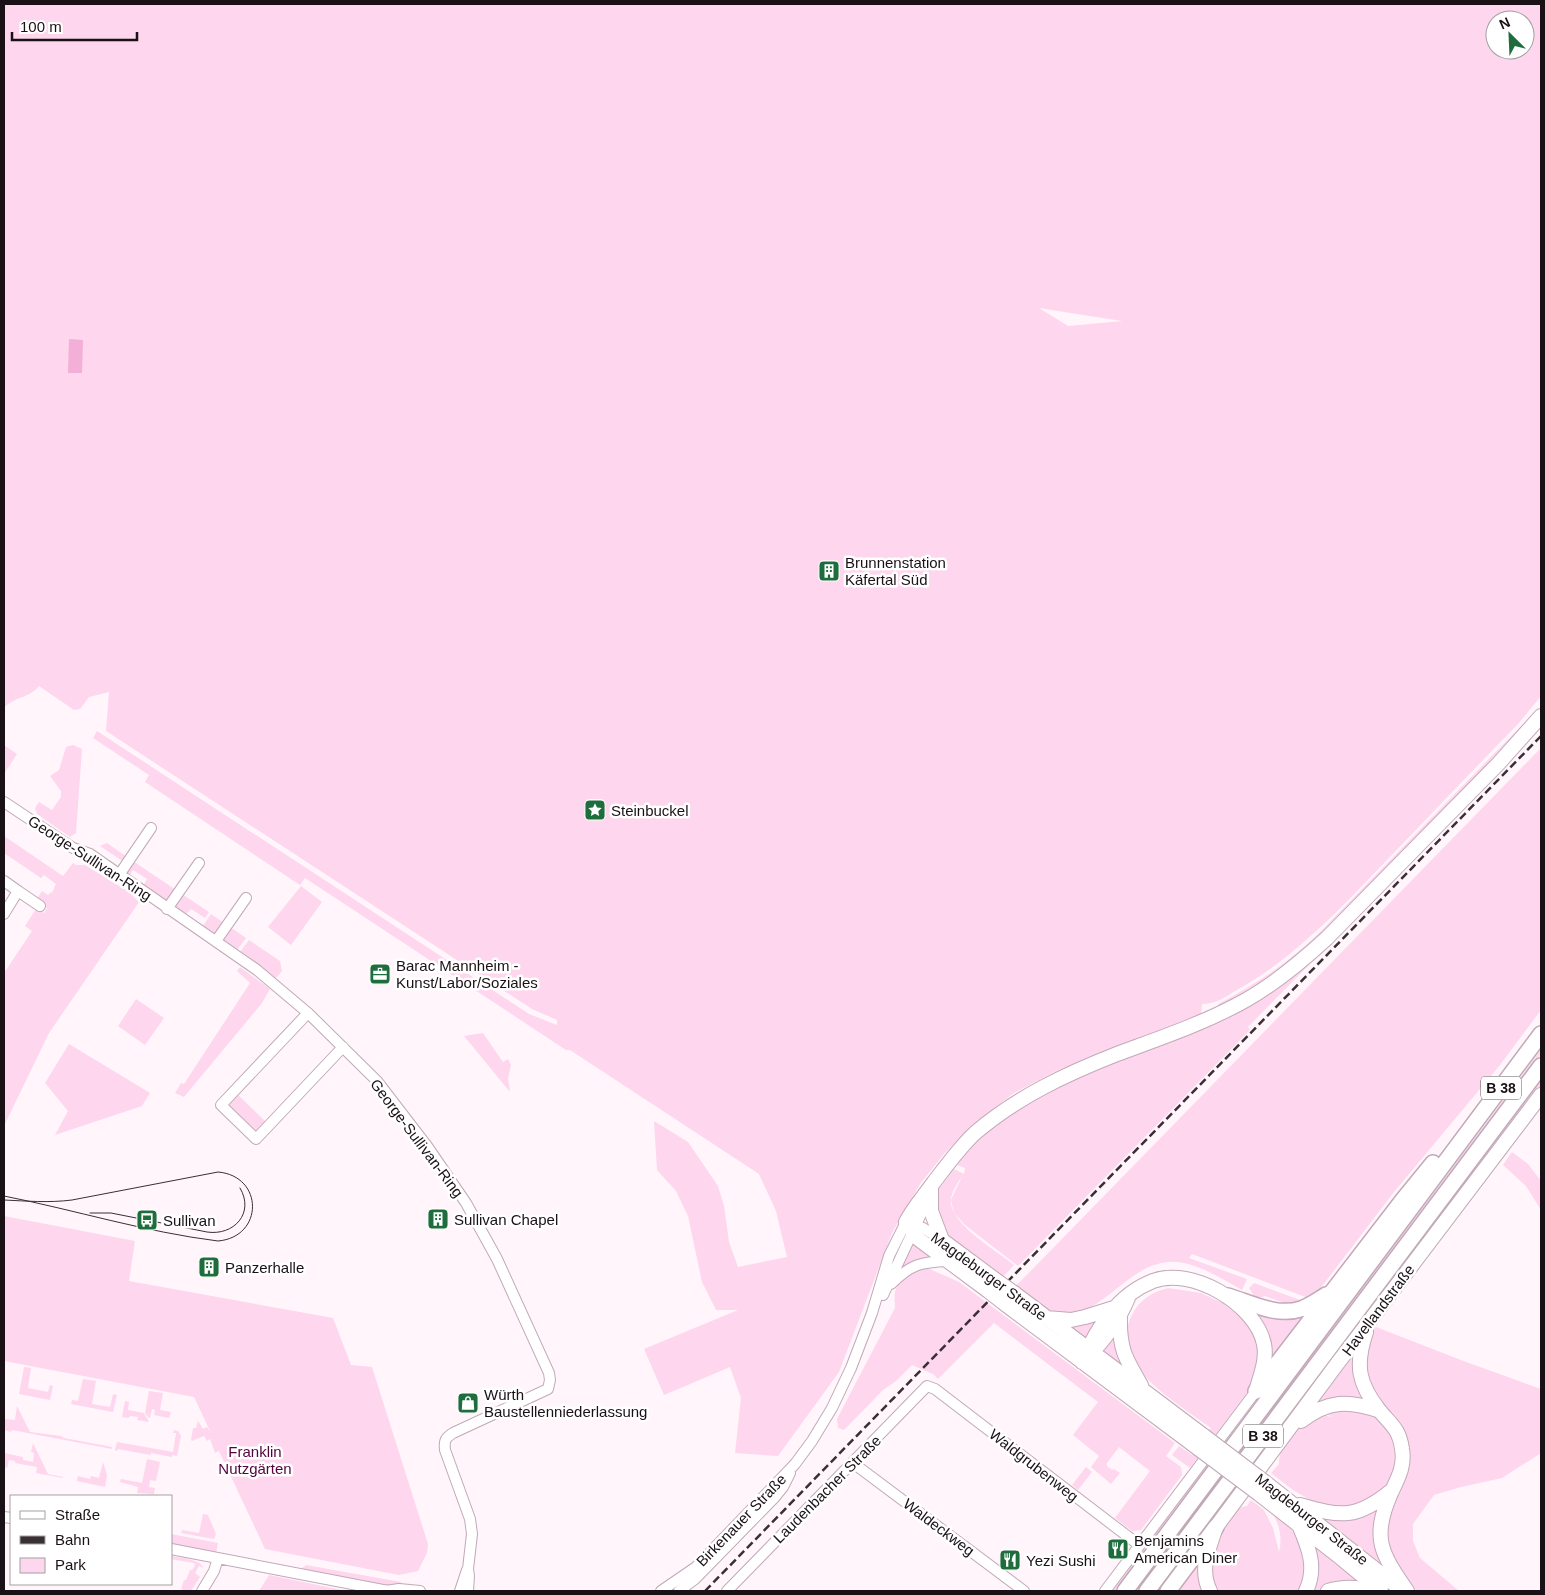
<svg xmlns="http://www.w3.org/2000/svg" width="1545" height="1595" font-family="Helvetica,sans-serif">
<rect width="100%" height="100%" fill="#fff5fb"/>
<path fill="#fed6ee" fill-rule="evenodd" d="M4,4H1541V696L1518,724C1482,761 1447,797 1412,834C1358,889 1305,952 1237,990C1225,997 1216,1004 1202,1004L1201,1016L1056,1071L1014,1093L977,1121L944,1154L920,1184L892,1233L839,1372L778,1456L735,1453L741,1398L730,1367L664,1395L644,1349L738,1310H716L702,1282L688,1216L676,1191L657,1170L654,1121L688,1142L718,1186L724,1206L729,1242L738,1267L787,1257L776,1211L759,1174L570,1050H566L305,878L300,885L145,782L149,775L93,738L97,731L529,1014L557,1025V1020L532,1009L106,731L109,692L89,697L80,709L74,710L39,686C30,698 13,697 4,708ZM1495,20H1525V50H1495ZM1039,308L1122,321H1123L1068,326Z
M1522,725L1523,730L1417,840C1410,842 1405,847 1403,854L1325,933L1264,983L1220,1007L1218,1004C1260,982 1288,963 1322,930Z
M4,745L17,754L4,774Z
M73,745L82,749L76,833L70,837L37,814L35,808L39,802L52,810L61,797V791L50,776L59,770L66,747Z
M1541,748V1010L1500,1065L1394,1192L1313,1298H1308L1192,1254L1189,1258L1247,1279L1242,1290C1220,1278 1194,1260 1168,1262C1119,1266 1093,1338 1040,1305C1032,1300 1024,1292 1016,1286Z
M4,836L63,876L73,863L76,865H85L129,892L139,902L49,1033L4,1126V973L32,931L25,926L36,909L28,904L29,903L44,913L47,908L36,900L42,891L48,895L51,892L52,893L56,884L44,875L41,878L4,853Z
M107,843L127,857L124,862L100,846Z
M133,861L176,890L167,901L143,886L147,879L133,870L129,877L126,873Z
M301,886L322,902L291,945L268,927Z
M182,894L209,912L205,918L191,909L186,914L174,906Z
M1361,912L1248,1027L1250,1030L1018,1266L965,1225L954,1213L951,1200L963,1174C959,1182 952,1190 951,1199C947,1222 998,1252 1014,1265L1003,1277L949,1236L941,1225L936,1201L939,1189L954,1169L964,1174L965,1168L957,1165L976,1142L995,1126L1020,1107L1088,1073L1214,1020Z
M211,914L224,923L217,933L213,934L203,926Z
M230,927L246,938L237,950L223,941V938Z
M249,940L280,961L282,971L276,978L240,952Z
M240,967L270,989L262,1003L184,1097L175,1093L181,1083L184,1084L250,983L237,971Z
M136,999L164,1018L145,1045L118,1026Z
M483,1033L503,1062L508,1059L511,1065L508,1078L510,1092L464,1036Z
M69,1044L150,1093L142,1106L55,1135L68,1111L45,1083Z
M1541,1050V1054L1137,1591H1134Z
M1541,1078V1085L1263,1455L1260,1453Z
M236,1093L266,1122L257,1132L254,1131L228,1106V1102Z
M1512,1152L1528,1164L1541,1181V1210L1526,1186L1503,1165Z
M4,1216L135,1241L129,1281L333,1318L351,1365L372,1367L428,1544L427,1553L418,1571L399,1575L265,1549L219,1451L215,1453L210,1439L207,1441L204,1436L192,1441L191,1440L193,1428H196L198,1421L203,1429L207,1427L211,1433L194,1397L4,1361Z
M911,1240L936,1257L899,1271Z
M925,1267L959,1282L1175,1443L1166,1456L1181,1467L1182,1475L1141,1530L1132,1531L1115,1518L1150,1471L1119,1447L1107,1463V1466L1112,1470L1114,1469L1120,1473L1111,1484L1091,1467L1099,1456L1073,1435L1098,1402L994,1323L938,1379L933,1374L912,1365L896,1381L883,1390L844,1430L838,1428L837,1419L895,1308C895,1303 894,1297 895,1292C898,1279 913,1271 925,1267Z
M1254,1283L1300,1300L1296,1304H1287L1265,1296L1258,1298L1254,1296L1249,1288Z
M1168,1288L1201,1293L1233,1308L1252,1323L1262,1356L1249,1390L1190,1468L1172,1455L1179,1446L1192,1455L1211,1428C1179,1404 1106,1364 1132,1315C1139,1300 1152,1292 1168,1288Z
M1244,1304L1315,1306L1268,1373Z
M1100,1314L1086,1339L1065,1323Z
M1376,1327L1466,1362L1541,1389V1453L1502,1478L1461,1487L1434,1495L1413,1524V1541L1420,1558L1459,1591H1417C1395,1572 1374,1542 1388,1511C1398,1491 1411,1474 1409,1451C1407,1434 1397,1421 1386,1408C1388,1445 1410,1463 1376,1497L1383,1505C1375,1525 1374,1544 1384,1564L1383,1567L1316,1513L1319,1505L1293,1490L1271,1473L1279,1464C1278,1443 1302,1424 1319,1414L1332,1417L1313,1405L1354,1350Z
M1115,1331L1127,1369L1101,1352Z
M24,1367L31,1368L28,1388L48,1392L50,1385L53,1386L50,1400L19,1394Z
M83,1379L96,1381L92,1404L110,1407L113,1394L117,1395L113,1412L71,1404L72,1400L78,1401Z
M149,1391L163,1393L160,1410L171,1412L169,1418L154,1415L155,1410L152,1409L150,1418L148,1417L145,1413Z
M125,1401L129,1402L128,1410L144,1413L149,1422L137,1420L138,1417L130,1416L129,1418L122,1417Z
M17,1406L30,1432L61,1436L64,1438L112,1447V1449L12,1430L11,1432L4,1430V1419L15,1420Z
M174,1430L178,1431L181,1436L177,1456L172,1455V1457L151,1453V1455L118,1449L117,1451L115,1450L117,1442L173,1452L176,1433H173Z
M33,1443L48,1474L63,1477V1478L36,1473L37,1467L15,1463V1461L9,1460L7,1468L4,1467V1453L23,1457V1460L33,1462L34,1453L31,1452Z
M147,1459L160,1462L156,1481L150,1480L149,1487L155,1488L154,1494L137,1493L138,1487L120,1482L121,1479L142,1483Z
M103,1462L107,1475L105,1487L77,1481L78,1476L90,1479L91,1476L99,1478Z
M1206,1466L1208,1468L1115,1591H1112Z
M1086,1467L1092,1472L1078,1490L1072,1485Z
M1226,1499L1228,1501L1161,1591H1156Z
M1251,1500L1264,1510L1273,1528L1279,1552C1283,1538 1279,1521 1270,1510L1286,1523L1296,1534L1308,1565L1301,1591H1214L1209,1558L1224,1528L1238,1508L1247,1506Z
M203,1514L208,1515L216,1534L214,1539L181,1533L182,1530L199,1533Z
M171,1534L218,1543L216,1553L171,1544Z
M1313,1546H1315L1362,1583L1331,1586L1317,1591H1310Z
M1202,1554L1205,1591H1174Z
M171,1556C182,1558 199,1559 204,1568L199,1566L195,1573L200,1577L191,1591H185L181,1589L184,1580H186L190,1570H192L195,1566L194,1563L171,1559Z
M306,1565L401,1582L403,1586L389,1587L300,1570Z
M269,1575L347,1591H259Z"/>
<path fill="#f3afd8" d="M69,339L83,340L82,373H68Z"/>
<g fill="none" stroke-linecap="round" stroke-linejoin="round">
<g stroke="#c1a9b7" stroke-width="12">
<path id="minor" d="M4,802L73,848L90,854L257,970L308,1013L377,1081L427,1146L466,1203L497,1259L549,1373L550,1380L548,1389L453,1433C445,1438 444,1441 445,1450L470,1519L472,1534L468,1569L469,1576L468,1591
M119,875L151,828
M4,881L18,891L4,914
M18,891L40,906
M167,909L199,863
M216,941L246,898
M308,1013L221,1105L256,1139L343,1047
M891,1284C911,1264 921,1262 948,1261
M883,1295L930,1195
M853,1463L1024,1591
M4,1517L11,1518
M171,1549L388,1591
M202,1591L214,1571L218,1558
M386,1591L399,1589L420,1591
M460,1591L467,1570
M661,1591L696,1567L795,1464L812,1441L832,1408L851,1368L872,1313L889,1256L906,1222L923,1228L942,1240
M679,1591L695,1579L775,1497L783,1487L790,1473
M727,1591L927,1386L935,1389L1139,1545
M1105,1591L1256,1391"/>
</g>
<g stroke="#c1a9b7" stroke-width="16">
<path id="major" d="M931,1186V1211L942,1240L997,1281
M987,1290L917,1238L906,1222C914,1207 924,1196 934,1182C947,1165 960,1147 975,1133C1017,1097 1066,1074 1117,1054C1160,1038 1205,1023 1246,1000C1276,983 1302,961 1327,938L1499,763L1541,716
M1014,1293L1204,1436
M1005,1304L1195,1446
M1120,1316C1119,1348 1125,1358 1141,1385
M1046,1318L1071,1320L1085,1317L1114,1308
M1366,1332C1355,1365 1358,1383 1379,1410C1391,1425 1399,1428 1402,1449C1405,1466 1398,1478 1391,1493C1371,1538 1381,1553 1407,1591
M1086,1358C1105,1340 1118,1322 1128,1298
M1082,1362C1097,1328 1117,1295 1153,1281C1191,1266 1256,1304 1264,1344C1267,1359 1261,1374 1257,1388
M1301,1421C1328,1400 1349,1400 1380,1411
M1266,1483L1399,1588
M1259,1494L1341,1558L1381,1591
M1300,1505C1341,1517 1357,1519 1391,1491
M1299,1525C1309,1548 1317,1568 1306,1591
M1210,1591C1199,1569 1209,1549 1216,1527L1337,1364L1541,1095
M1328,1591C1343,1586 1358,1587 1373,1591"/>
</g>
<g stroke="#c1a9b7" stroke-width="18">
<path id="highway" d="M1228,1296C1251,1303 1277,1317 1301,1309C1310,1306 1318,1300 1326,1295
M1256,1391L1402,1201L1433,1163
M1125,1591L1541,1034
M1147,1591L1541,1066
M1168,1591L1216,1527"/>
</g>
<use href="#minor" stroke="#fff" stroke-width="10"/>
<use href="#major" stroke="#fff" stroke-width="14"/>
<use href="#highway" stroke="#fff" stroke-width="15"/>
<path stroke="#393035" stroke-width="1" d="M4,1196C75,1210 145,1232 218,1241C264,1237 264,1176 218,1172L72,1200C49,1203 26,1201 4,1200
M90,1213H111L207,1232C234,1236 255,1213 240,1188"/>
<path stroke="#393035" stroke-width="2.5" stroke-dasharray="8 4" stroke-linecap="butt" d="M705,1591L1541,736"/>
<g stroke="#c1a9b7" stroke-width="16" stroke-linecap="butt">
<path id="major-bridge" d="M997,1281L1014,1293
M987,1290L1005,1304
M1204,1436L1266,1483
M1195,1446L1259,1494"/>
</g>
<use href="#major-bridge" stroke="#fff" stroke-width="14"/>
</g>
<defs>
<g id="building-square" transform="scale(1.125)"><rect x="-9" y="-9" width="18" height="18" rx="4" fill="#1e6d3d" stroke="#fff"/><path d="M-4-6H4V6H1V3H-1V6H-4ZM-2.5-4.3h1.7v1.8h-1.7ZM.8-4.3h1.7v1.8H.8ZM-2.5-1h1.7V.8h-1.7ZM.8-1h1.7V.8H.8Z" fill="#fff"/></g>
<g id="sight-square" transform="scale(1.125)"><rect x="-9" y="-9" width="18" height="18" rx="4" fill="#1e6d3d" stroke="#fff"/><path d="M0-6L1.8-2.2L6-1.7L2.9 1.2L3.7 5.4L0 3.3L-3.7 5.4L-2.9 1.2L-6-1.7L-1.8-2.2Z" fill="#fff"/></g>
<g id="office-square" transform="scale(1.125)"><rect x="-9" y="-9" width="18" height="18" rx="4" fill="#1e6d3d" stroke="#fff"/><path d="M-6-3h4V-5.5h4V-3h4V5H-6ZM-1-4.5V-3h2v-1.5ZM-6 0V1H6V0Z" fill="#fff"/></g>
<g id="bus-square" transform="scale(1.125)"><rect x="-9" y="-9" width="18" height="18" rx="4" fill="#1e6d3d" stroke="#fff"/><path d="M-5-6H5V4H4V6H2V4H-2V6H-4V4H-5ZM-3.5-4V0h7V-4ZM-3.5 1.2v1.5H-2V1.2ZM2 1.2v1.5H3.5V1.2Z" fill="#fff"/></g>
<g id="shop-square" transform="scale(1.125)"><rect x="-9" y="-9" width="18" height="18" rx="4" fill="#1e6d3d" stroke="#fff"/><path d="M-5-2.5h2.3a2.7 3.5 0 0 1 5.4 0H5L5.5 6h-11ZM-1.5-2.5h3a1.5 2.3 0 0 0-3 0Z" fill="#fff"/></g>
<g id="restaurant-square" transform="scale(1.125)"><rect x="-9" y="-9" width="18" height="18" rx="4" fill="#1e6d3d" stroke="#fff"/><path d="M-5-6h1v4h1v-4h1v4h1v-4h1v5L-1.5 .5V6h-2V.5L-5-1ZM5-6V6H3V1.5H1.5Q1.5-4 5-6Z" fill="#fff"/></g>
</defs>
<g fill-rule="evenodd">
<use href="#building-square" x="829" y="571"/>
<use href="#sight-square" x="595" y="810"/>
<use href="#office-square" x="380" y="974"/>
<use href="#building-square" x="438" y="1219"/>
<use href="#bus-square" x="147" y="1220"/>
<use href="#building-square" x="209" y="1267"/>
<use href="#shop-square" x="468" y="1403"/>
<use href="#restaurant-square" x="1118" y="1549"/>
<use href="#restaurant-square" x="1010" y="1560"/>
</g>
<g text-anchor="middle" dominant-baseline="central" stroke-width="5" stroke-linejoin="round" paint-order="stroke">
<g fill="#fff" stroke="#5f585c" stroke-width="1">
<rect x="1481" y="1076.5" width="40" height="23" rx="4"/>
<rect x="1243" y="1424.5" width="40" height="23" rx="4"/>
</g>
<g font-size="14" font-weight="bold" fill="#1a1116">
<text x="1501" y="1088">B 38</text>
<text x="1263" y="1436">B 38</text>
</g>
<g font-size="15" fill="#1a1116" stroke="#fff" text-anchor="start">
<text x="845" y="562">Brunnenstation<tspan x="845" dy="17">Käfertal Süd</tspan></text>
<text x="611" y="810">Steinbuckel</text>
<text x="396" y="965">Barac Mannheim -<tspan x="396" dy="17">Kunst/Labor/Soziales</tspan></text>
<text x="454" y="1219">Sullivan Chapel</text>
<text x="163" y="1220">Sullivan</text>
<text x="225" y="1267">Panzerhalle</text>
<text x="484" y="1394">Würth<tspan x="484" dy="17">Baustellenniederlassung</tspan></text>
<text x="1134" y="1540">Benjamins<tspan x="1134" dy="17">American Diner</tspan></text>
<text x="1026" y="1560">Yezi Sushi</text>
</g>
<g font-size="15" fill="#1a1116" stroke="#fff">
<text transform="translate(90 858) rotate(33)">George-Sullivan-Ring</text>
<text transform="translate(417 1138) rotate(53)">George-Sullivan-Ring</text>
<text transform="translate(989 1276) rotate(36)">Magdeburger Straße</text>
<text transform="translate(1378 1310) rotate(-53)">Havellandstraße</text>
<text transform="translate(1034 1465) rotate(38)">Waldgrubenweg</text>
<text transform="translate(827 1489) rotate(-45)">Laudenbacher Straße</text>
<text transform="translate(1312 1519) rotate(38)">Magdeburger Straße</text>
<text transform="translate(741 1520) rotate(-46)">Birkenauer Straße</text>
<text transform="translate(939 1527) rotate(37)">Waldeckweg</text>
</g>
<g font-size="15" fill="#53033f" stroke="#fff">
<text x="255" y="1451">Franklin<tspan x="255" dy="17">Nutzgärten</tspan></text>
</g>
</g>
<rect width="1545" height="1595" fill="none" stroke="#1a1116" stroke-width="10"/>
<rect x="10" y="1495" width="162" height="90" fill="#ffffff" stroke="#a3a0a2"/>
<rect x="20" y="1511" width="25" height="8" fill="#ffffff" stroke="#a3a0a2"/>
<text x="55" y="1520" font-size="15" fill="#1a1116">Straße</text>
<rect x="20" y="1536" width="25" height="8" fill="#393035" stroke="#a3a0a2"/>
<text x="55" y="1545" font-size="15" fill="#1a1116">Bahn</text>
<rect x="20" y="1558" width="25" height="15" fill="#fed6ee" stroke="#a3a0a2"/>
<text x="55" y="1570" font-size="15" fill="#1a1116">Park</text>
<g transform="translate(1510 35) rotate(336)"><circle r="24" fill="#ffffff" stroke="#a3a0a2"/>
<path d="M0-4L9 19L0 12L-9 19Z" fill="#1e6d3d"/>
<text y="-8" font-size="14" font-weight="bold" text-anchor="middle" fill="#1a1116">N</text>
</g>
<path d="M12 32v8h125v-8" fill="none" stroke="#1a1116" stroke-width="2.5"/>
<text x="20" y="32" font-size="15" fill="#1a1116" stroke="#ffffff" stroke-width="4" paint-order="stroke">100 m</text>
</svg>
